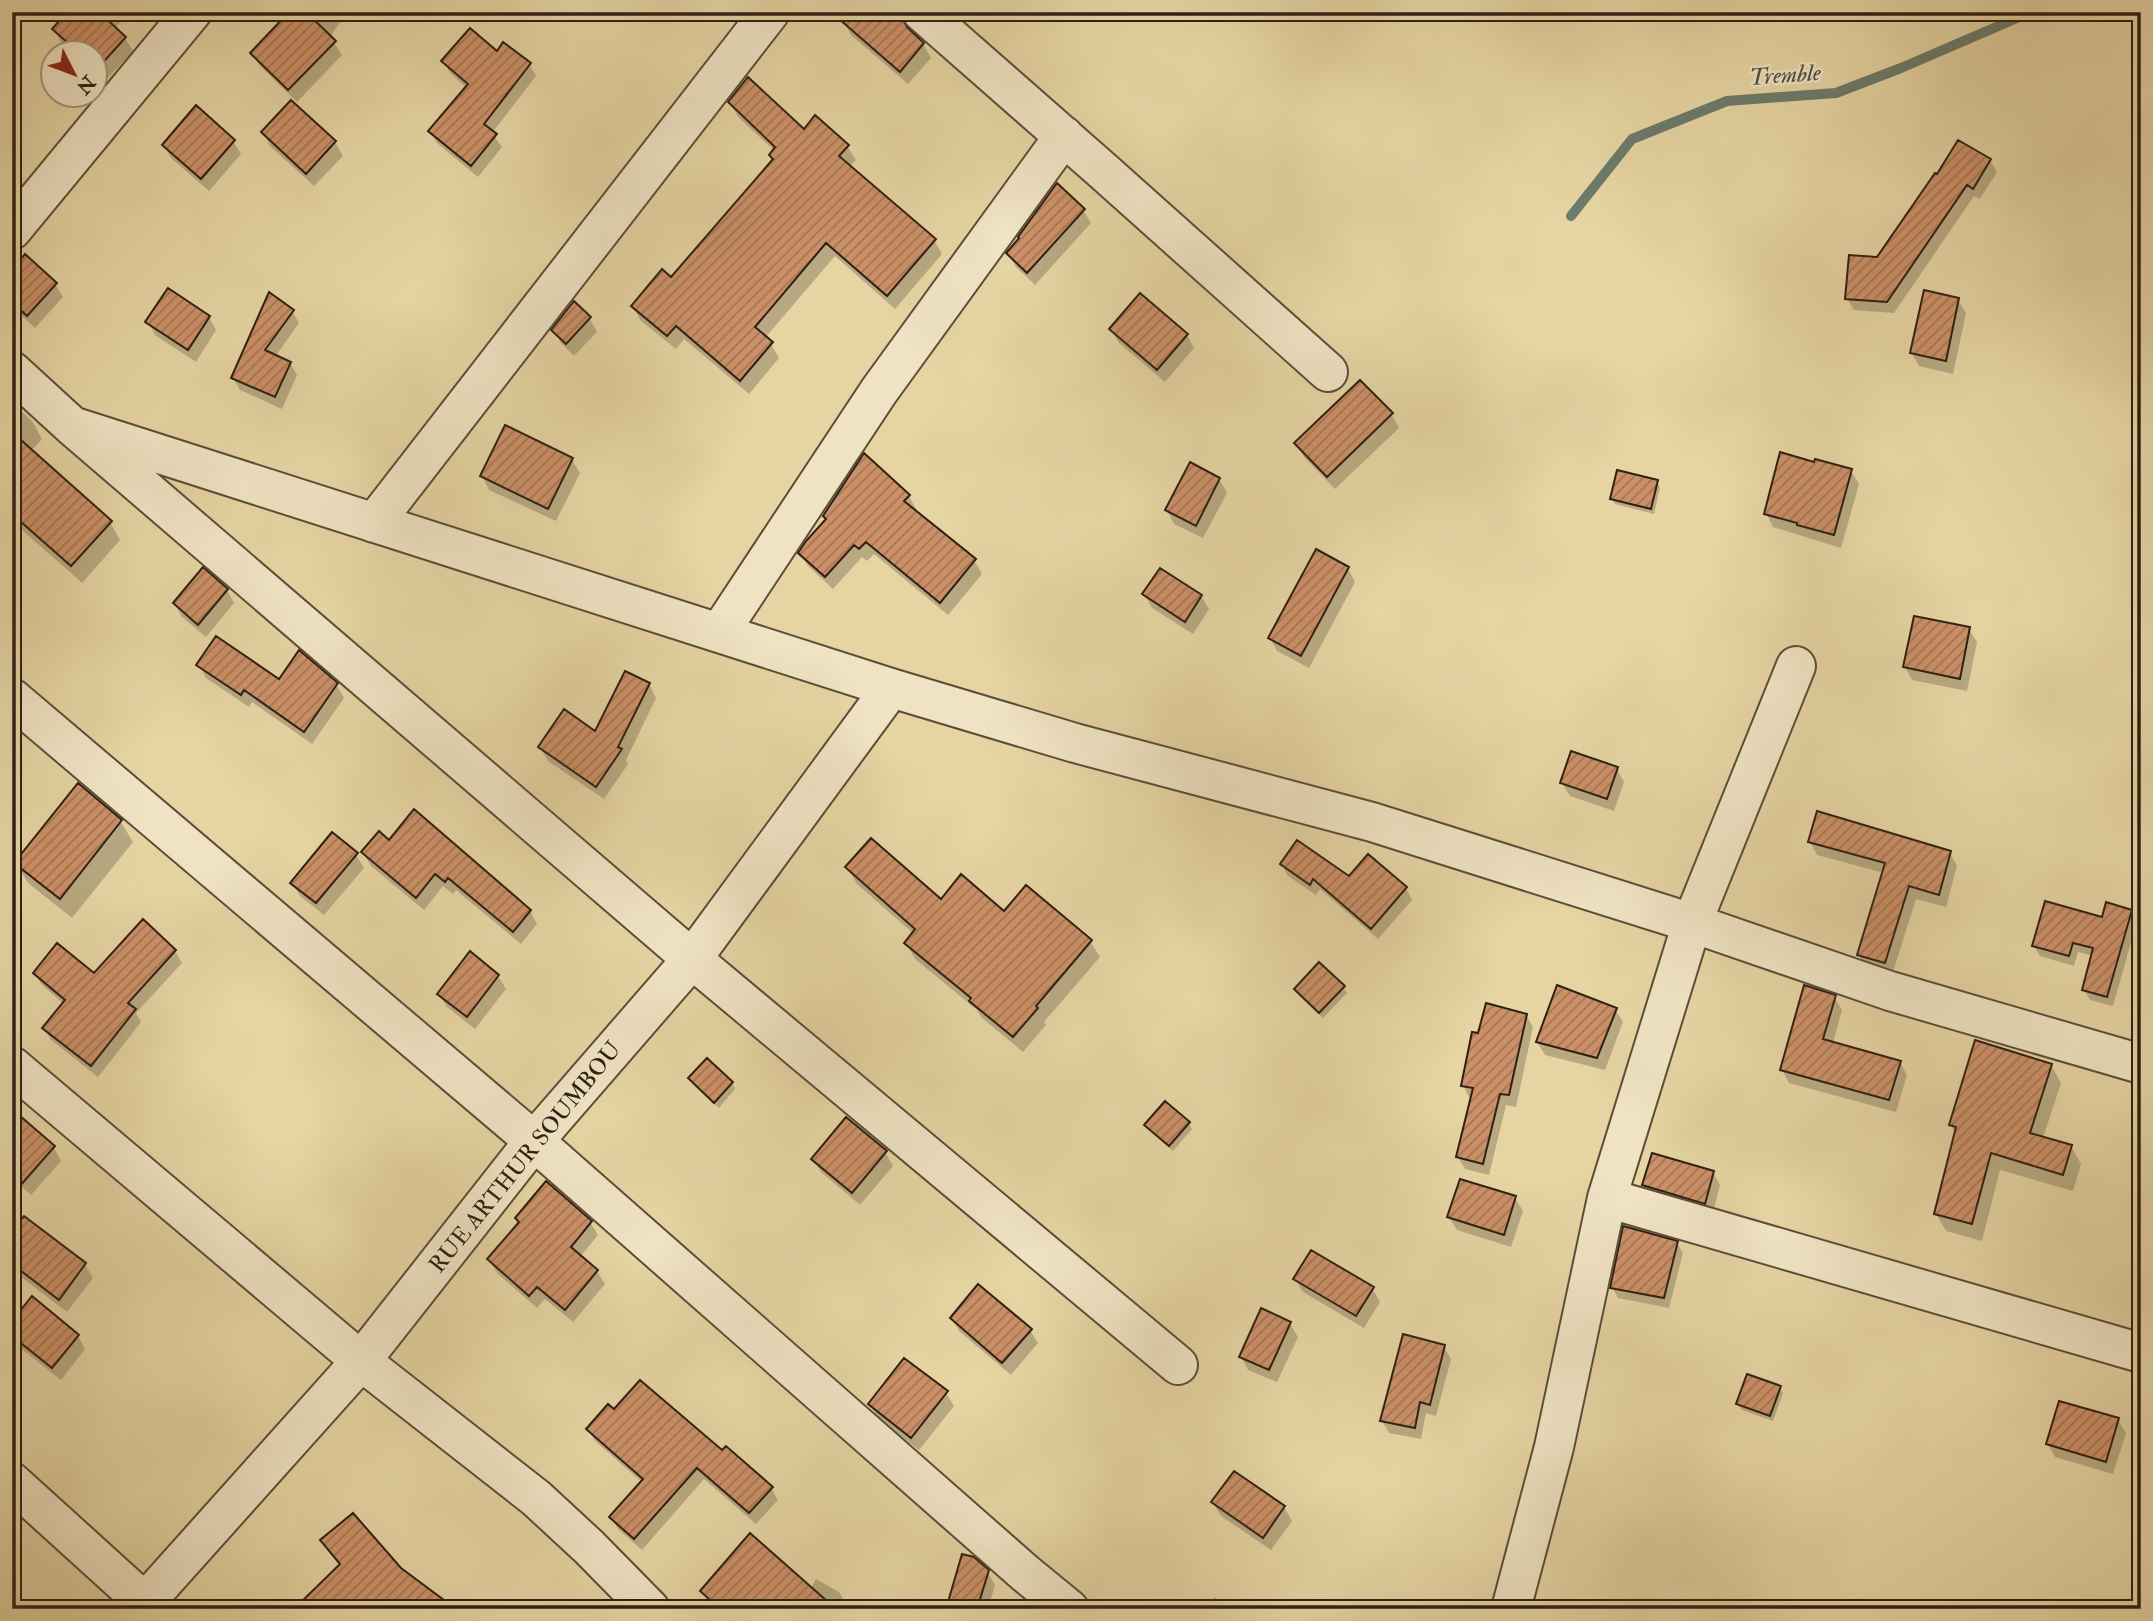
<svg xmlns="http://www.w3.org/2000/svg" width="2153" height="1621" font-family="'IM FELL Double Pica',serif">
<defs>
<pattern id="building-hatch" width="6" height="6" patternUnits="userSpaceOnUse" patternTransform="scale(1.75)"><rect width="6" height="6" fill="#cb9067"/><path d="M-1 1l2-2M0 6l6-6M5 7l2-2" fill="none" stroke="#a57554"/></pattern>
</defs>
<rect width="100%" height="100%" fill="#e6d4a3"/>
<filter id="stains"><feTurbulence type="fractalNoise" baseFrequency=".00286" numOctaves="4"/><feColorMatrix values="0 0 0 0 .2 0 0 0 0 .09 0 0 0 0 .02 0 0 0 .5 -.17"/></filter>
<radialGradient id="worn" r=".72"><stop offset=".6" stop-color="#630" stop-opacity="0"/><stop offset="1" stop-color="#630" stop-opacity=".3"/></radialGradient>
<path fill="#0003" d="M69,12H129L115,29L125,38L133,51L105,81L94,72V52H73L61,42L54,29Z
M292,12H347L330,37L342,55L297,102L260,66L252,53Z
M844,22L906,30L923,44L931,58L908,84L851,35Z
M497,53L529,64L536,76L492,133L502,147L478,177L437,143L430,131L467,88L450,73L444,61Z
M291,102L335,142L343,156L314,186L270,146L263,132Z
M730,102L847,146L856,160L849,167L934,240L942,254L895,309L835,256L765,338L771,344L779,358L749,394L684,339L676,349L641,321L633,307L672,279L774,160L771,156L775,151L738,117Z
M233,141L241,154L209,191L171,158L164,145Z
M1990,160L1997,172L1980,199L1974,196L1894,313L1854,310L1847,299L1878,259Z
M1083,210L1091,223L1035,285L1016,267L1008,254Z
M12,271L55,284L63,297L35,328L12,307Z
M1958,300L1966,313L1953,374L1919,366L1912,353Z
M574,303L590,319L597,332L574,356L561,343L553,330Z
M292,311L299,323L275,357L290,363L297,375L282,409L240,390L233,378Z
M209,317L216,330L196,362L155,335L148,322Z
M1111,330L1187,335L1194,348L1165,382L1119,343Z
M1360,382L1392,415L1399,428L1335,489L1304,457L1296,443Z
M12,403L32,421L42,439L31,451L110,522L120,540L82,583L12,521Z
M572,460L580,473L556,521L489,490L482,476Z
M1851,471L1859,484L1841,548L1773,527L1766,513Z
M1219,479L1227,493L1203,538L1174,524L1167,510Z
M1657,482L1660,488L1654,514L1615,504L1612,498Z
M909,496L916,509L914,511L974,560L982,574L948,615L874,554L867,561L862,557L833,589L808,566L800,553L827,521Z
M1348,568L1355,582L1309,668L1277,651L1270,638Z
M227,590L234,603L206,637L182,617L175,604Z
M1144,594L1201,596L1209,609L1193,634L1152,608Z
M1969,629L1977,642L1967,691L1912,680L1905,667Z
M199,665L280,681L336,684L344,698L312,744L252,702L249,707L206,678Z
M649,684L656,698L626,760L628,764L604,799L548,761L540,747L596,733Z
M1617,769L1624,782L1614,811L1570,796L1562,783Z
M78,785L121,822L133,842L72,918L28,883L16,863Z
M1810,842L1950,853L1957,866L1946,907L1916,899L1892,975L1866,968L1859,955L1884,873L1817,855Z
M390,843L530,911L537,924L521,944L456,890L453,894L443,886L424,910L371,866L363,853Z
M356,855L364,868L324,915L300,896L292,883Z
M1368,856L1406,888L1412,900L1378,939L1320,889L1316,895L1288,876L1282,865L1349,878Z
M847,867L941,901L1004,913L1090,941L1100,957L1044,1022L1046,1025L1023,1052L981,1017L977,1010L915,959L906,943L914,934L857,884Z
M2131,911L2137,921L2113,1006L2090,1000L2084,989L2093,956L2078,952L2074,966L2040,956L2034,946L2103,919Z
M175,951L182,963L136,1013L141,1022L98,1077L51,1040L45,1028L64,1004L42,985L35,974L95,976Z
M498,976L506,989L475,1029L447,1007L439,994Z
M1343,987L1347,993L1323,1018L1299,995L1296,989Z
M1834,997L1842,1010L1833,1043L1900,1062L1907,1075L1896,1112L1789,1083L1782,1070Z
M1615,1009L1623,1022L1605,1070L1545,1055L1537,1042Z
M1526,1015L1533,1027L1516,1107L1506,1105L1489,1175L1465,1169L1458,1157L1472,1098L1469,1097L1463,1085L1479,1035Z
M2051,1065L2061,1083L2043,1138L2071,1146L2081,1164L2073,1191L2000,1170L1982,1241L1946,1231L1936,1214L1956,1134L1951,1125Z
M690,1078L732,1083L735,1089L719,1108L694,1084Z
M12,1111L54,1148L61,1161L31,1195L12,1179Z
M1188,1123L1192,1129L1173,1151L1150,1131L1146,1125Z
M885,1152L893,1166L860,1205L821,1172L813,1159Z
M1713,1172L1720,1185L1712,1216L1652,1198L1644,1185Z
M1515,1198L1523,1211L1511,1247L1457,1230L1449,1217Z
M590,1222L598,1235L580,1257L597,1271L605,1284L573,1322L545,1299L537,1308L497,1273L489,1260Z
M12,1233L85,1264L93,1278L67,1312L12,1270Z
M1677,1243L1683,1253L1669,1308L1618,1298L1612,1287Z
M1295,1279L1372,1288L1380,1302L1364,1328L1303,1292Z
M952,1318L1030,1330L1038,1343L1011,1375L959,1331Z
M12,1323L78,1336L85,1349L61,1380L14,1343L12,1339Z
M1290,1324L1298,1337L1277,1382L1248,1370L1241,1356Z
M1444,1347L1451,1359L1436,1416L1426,1413L1421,1439L1389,1433L1382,1421Z
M1779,1387L1783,1393L1773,1421L1742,1410L1738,1404Z
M946,1393L954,1406L919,1450L878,1418L870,1404Z
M614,1411L723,1453L771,1488L778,1500L756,1524L704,1479L642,1550L618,1529L611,1517L642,1482L595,1441L588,1429Z
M2118,1420L2126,1433L2113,1474L2055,1457L2048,1444Z
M1234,1473L1284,1507L1292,1521L1271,1550L1221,1516L1213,1503Z
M987,1571L995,1585L988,1609H948Z
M816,1579L839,1592L847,1605L845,1609H799Z
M702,1591L758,1609H715L709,1604Z
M1215,1597L1228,1609H1205Z
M13,1603L20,1609H12Z"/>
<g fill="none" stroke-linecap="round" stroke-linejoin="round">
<path stroke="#6c7b6b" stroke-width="10" d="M1571,216L1632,139L1727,101L1836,93L1901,68L2031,12"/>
</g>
<path fill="url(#building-hatch)" stroke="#2e2015" stroke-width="2" d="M67,12H99L126,37L97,69L94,67V52H78L52,29Z
M289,12H306L336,41L288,90L250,53Z
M831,12H896L901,17L908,28L924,43L900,72Z
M470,28L497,51L503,42L531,63L484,124L497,134L471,166L428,131L468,84L441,61Z
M748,77L804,129L815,115L849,145L839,156L936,239L887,296L826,243L755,327L773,342L740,381L676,326L667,336L631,306L662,269L671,277L773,159L769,155L775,147L728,102Z
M291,100L336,141L306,174L261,132Z
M196,105L235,140L201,179L162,145Z
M1958,140L1991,159L1973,189L1967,185L1887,302L1845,299L1849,255L1877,257L1935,173L1937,174Z
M1057,183L1085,209L1027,273L1006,253L1019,238L1018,237Z
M25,254L57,283L27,316L12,302V269Z
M168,288L210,316L188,350L145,322Z
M1924,290L1959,298L1946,361L1910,353Z
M269,292L294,310L265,350L291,362L275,397L231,378Z
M1140,293L1188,334L1157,370L1109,329Z
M574,301L591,317L566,344L551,330Z
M1360,380L1393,413L1327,477L1294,443Z
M505,425L573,458L548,509L480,476Z
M12,432L112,521L71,566L12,514Z
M1780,452L1814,462L1815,459L1852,469L1834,535L1797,525V523L1764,514Z
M864,453L910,495L904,501L976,559L940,603L866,542L859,549L854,545L825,577L798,553L806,541L826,519L823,516Z
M1190,462L1220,478L1196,526L1165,510Z
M1617,470L1658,480L1651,509L1610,499Z
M1316,549L1349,567L1301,656L1268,638Z
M203,567L228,589L198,625L173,603Z
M1160,568L1202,595L1185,622L1142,594Z
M1914,616L1970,627L1960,679L1903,667Z
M216,636L279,679L299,650L338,683L304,732L244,690L241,695L196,665Z
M625,671L650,683L618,747L622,749L596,787L538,747L564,709L595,731Z
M1571,751L1618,767L1607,799L1560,783Z
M78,783L122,820L60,899L14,863Z
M414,809L531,910L513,932L448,878L445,882L435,874L416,898L361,852L379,831L389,840Z
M1817,811L1951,851L1939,895L1909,886L1885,963L1857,955L1885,863L1808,842Z
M332,832L358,853L316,903L290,883Z
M871,838L941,899L961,874L1004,911L1026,885L1092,940L1036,1006L1038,1008L1013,1037L969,1001L971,998L904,943L915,929L845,867Z
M1297,840L1349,876L1368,854L1407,887L1371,929L1313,879L1310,885L1280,864Z
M2045,901L2102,917L2106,902L2132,910L2107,997L2082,990L2093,948L2073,943L2069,956L2032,946Z
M143,919L176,950L128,1003L136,1009L91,1066L42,1028L65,1000L33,973L57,943L94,973Z
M470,951L499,975L467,1017L437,994Z
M1319,962L1345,986L1319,1013L1294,989Z
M1557,985L1617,1008L1597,1058L1536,1042Z
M1804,985L1836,995L1823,1039L1901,1061L1889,1100L1780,1070Z
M1486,1003L1527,1014L1509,1095L1500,1094L1483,1164L1456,1157L1473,1088L1461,1086L1472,1032L1478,1033Z
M1975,1040L2052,1064L2030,1133L2072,1145L2063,1175L1991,1153L1972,1224L1934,1214L1956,1127L1949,1125Z
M707,1058L733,1082L714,1103L688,1078Z
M1165,1101L1190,1122L1169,1146L1144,1125Z
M12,1109L55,1146L12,1195Z
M846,1117L887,1151L852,1193L811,1159Z
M1652,1153L1714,1171L1705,1204L1642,1185Z
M1460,1179L1516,1196L1504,1235L1447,1217Z
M546,1181L592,1221L571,1247L598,1270L565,1310L537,1287L529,1296L487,1259L519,1222L515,1218Z
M24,1216L86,1263L59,1300L12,1264V1230Z
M1623,1226L1678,1241L1664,1298L1610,1288Z
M1311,1250L1374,1287L1356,1316L1293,1279Z
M978,1284L1032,1329L1002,1363L950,1318Z
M32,1296L79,1335L52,1368L12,1336V1321Z
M1261,1308L1291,1322L1269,1370L1239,1357Z
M1403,1334L1445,1345L1430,1405L1420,1402L1415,1428L1380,1421Z
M904,1358L948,1391L911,1438L868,1404Z
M1747,1374L1781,1386L1770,1416L1736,1404Z
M640,1380L722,1450L726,1446L773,1487L749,1513L697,1468L634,1539L609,1517L643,1479L586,1429L608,1404L614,1409Z
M2059,1401L2119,1418L2106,1462L2046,1444Z
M1234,1471L1285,1506L1263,1538L1211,1502Z
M353,1513L401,1568L456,1609H294L340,1564L320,1540Z
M750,1533L836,1609H720L700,1591Z
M962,1554L974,1557L989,1570L977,1609H946Z"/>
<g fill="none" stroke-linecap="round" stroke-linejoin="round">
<g stroke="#5c4d38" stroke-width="42">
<path id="street" d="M922,12L1102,170L1328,372
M12,230L192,12
M12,371L72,426L692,959L1178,1365
M72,426L891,688L1075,743L1372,822L1692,923L1890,991L2141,1064
M374,523L770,12
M719,633L879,391L1064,136
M12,698L534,1141L1025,1573L1069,1609
M12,1066L361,1361L536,1498L589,1547L650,1609
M1607,1198L2141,1353
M12,1482L152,1609
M139,1609L361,1361L534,1141L692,959L891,688
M1511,1609L1554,1447L1607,1198L1692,923L1796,666"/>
</g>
<use href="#street" stroke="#efe3c3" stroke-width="38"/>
</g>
<g text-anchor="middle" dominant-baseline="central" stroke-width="5" stroke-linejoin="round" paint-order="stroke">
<g font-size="23" fill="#2e2015" stroke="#efe3c3">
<text transform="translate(525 1157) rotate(-51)">RUE ARTHUR SOUMBOU</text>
</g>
<g font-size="24" font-style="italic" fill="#4d4e40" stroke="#efe3c3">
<text transform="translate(1785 75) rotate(-4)">Tremble</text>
</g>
</g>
<rect width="2153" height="1621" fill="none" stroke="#e6d4a3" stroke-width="42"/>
<rect x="14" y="14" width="2125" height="1593" fill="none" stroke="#2e2015" stroke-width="3.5"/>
<rect x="21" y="21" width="2111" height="1579" fill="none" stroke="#2e2015" stroke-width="2"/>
<g transform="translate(74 74) rotate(132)"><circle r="33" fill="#efe3c3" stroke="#a2957d" stroke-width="2"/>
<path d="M0-5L12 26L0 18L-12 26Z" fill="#8f2418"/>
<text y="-10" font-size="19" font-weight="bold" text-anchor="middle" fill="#2e2015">N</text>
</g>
<rect width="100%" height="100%" filter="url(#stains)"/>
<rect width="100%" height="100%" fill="url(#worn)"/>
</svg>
